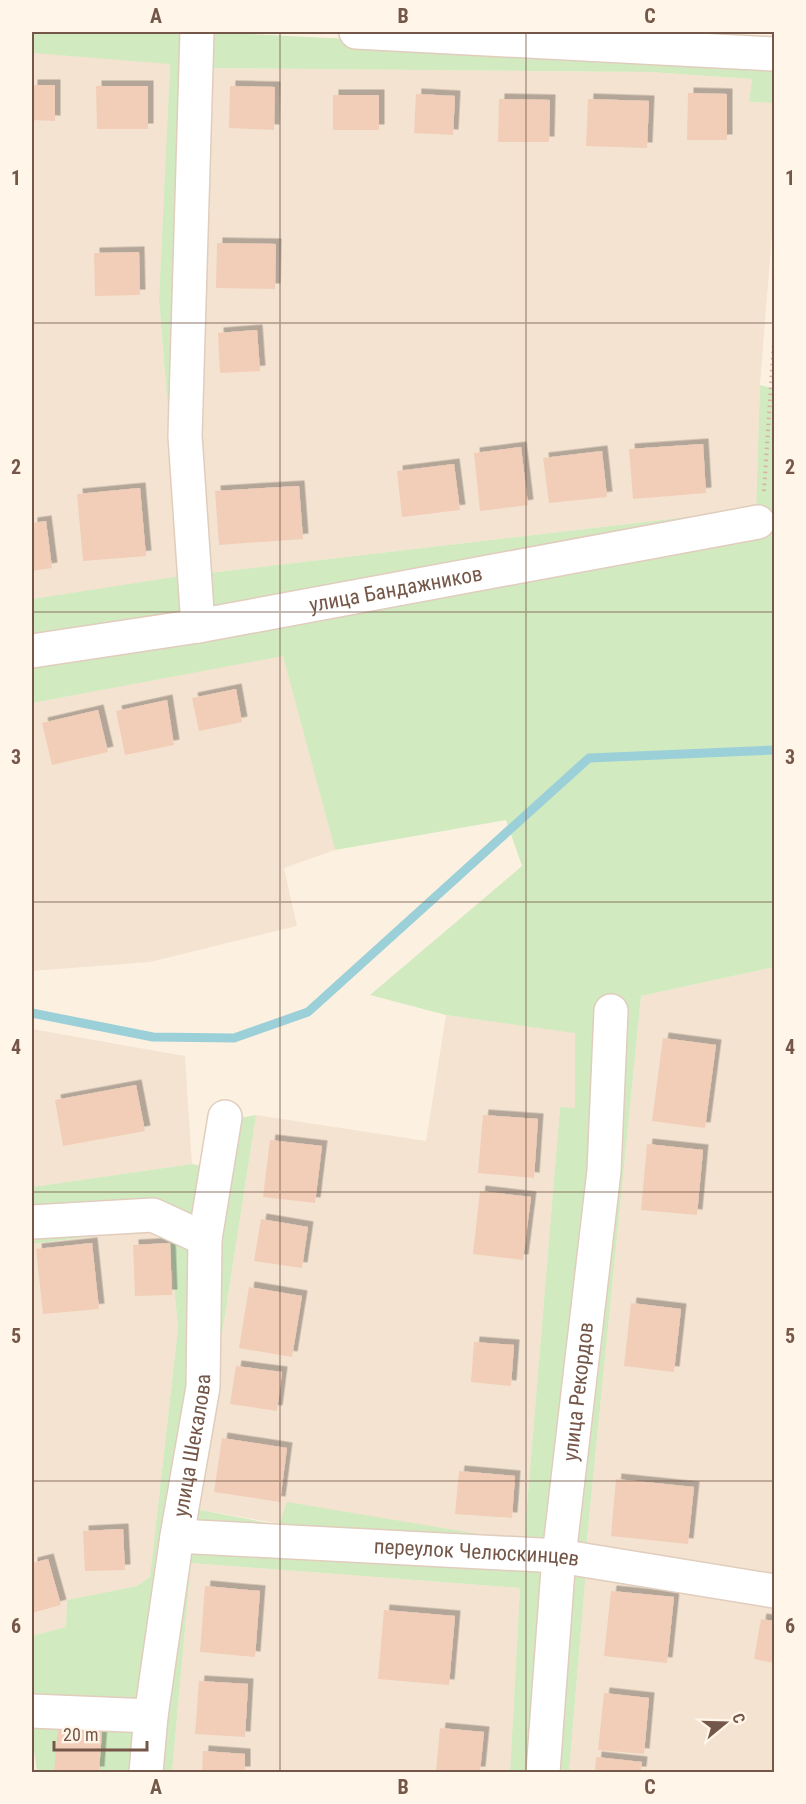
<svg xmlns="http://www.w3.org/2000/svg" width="806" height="1804" viewBox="0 0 806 1804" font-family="'Roboto Condensed',sans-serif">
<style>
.residential{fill:#f4e3d0}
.green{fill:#d2eac0}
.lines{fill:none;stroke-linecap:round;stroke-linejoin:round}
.stream{stroke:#9cd0d8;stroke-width:9}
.building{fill:#f2ceb9;filter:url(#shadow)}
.minor-casing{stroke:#e1cdbd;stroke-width:36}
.path{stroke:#d7b19c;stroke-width:4;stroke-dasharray:1.5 4.5;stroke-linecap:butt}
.minor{stroke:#fff;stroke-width:33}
.grid{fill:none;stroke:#745748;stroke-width:1.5;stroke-opacity:0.55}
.labels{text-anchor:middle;stroke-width:6;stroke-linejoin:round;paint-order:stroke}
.street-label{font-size:21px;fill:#745748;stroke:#fff5e8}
.neatline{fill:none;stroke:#745748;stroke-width:2}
.grid-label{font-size:20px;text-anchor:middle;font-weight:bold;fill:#745748}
</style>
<defs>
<filter id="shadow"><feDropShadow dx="5.5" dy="-5.5" stdDeviation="0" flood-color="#0004"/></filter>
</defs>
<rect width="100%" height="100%" fill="#fcf1e1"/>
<g class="residential">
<polygon points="32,53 170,63 159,299 181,577 32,599"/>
<polygon points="213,68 650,72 752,79 749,102 774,103 774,208 760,385 756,509 208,573 197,391"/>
<polygon points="283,655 335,850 284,868 297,926 150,962 32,971 32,703"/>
<polygon points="774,967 774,1581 586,1549 641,996"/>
<polygon points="446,1015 575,1032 575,1109 560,1107 524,1542 282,1524 195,1509 256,1115 426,1141"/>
<polygon points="32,1029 185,1056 192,1164 32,1187"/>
<polygon points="150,1229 168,1237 170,1243 178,1328 150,1577 137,1586 67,1600 66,1627 32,1636 32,1244"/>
<polygon points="191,1563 520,1588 510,1772 172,1772"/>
<polygon points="586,1571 774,1607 774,1772 569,1772"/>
</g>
<g class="green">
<polygon points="32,32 191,32 192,620 32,642 32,599 181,576 159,299 170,64 32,53"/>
<polygon points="210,32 774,60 774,103 749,102 752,79 650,72 213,68 197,391 208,573 756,509 760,385 774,389 774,967 641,996 586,1549 571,1543 596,1170 551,1540 524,1542 560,1107 575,1108 575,1033 446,1015 370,995 522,866 506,820 335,850 283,656 32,703 32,664 210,615 190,435"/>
<polygon points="256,1115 195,1509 279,1525 287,1502 520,1541 185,1529 230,1120"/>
<polygon points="192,1164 211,1168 199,1231 32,1215 32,1187"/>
<polygon points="152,1220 197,1245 196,1389 144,1706 32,1705 32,1636 66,1627 67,1600 137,1586 150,1577 178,1328 170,1243 168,1237 150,1229 32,1244 32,1227"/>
<polygon points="182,1543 545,1567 531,1772 510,1772 520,1588 191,1563 172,1772 154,1772"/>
<polygon points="567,1565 586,1571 569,1772 550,1772"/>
<polygon points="32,1721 142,1723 138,1772 37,1772 32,1738"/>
</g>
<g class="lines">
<polyline class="stream" points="32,1013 153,1037 234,1038 308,1012 589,758 774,750"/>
</g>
<g class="building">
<polygon points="32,85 55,85 55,121 32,120"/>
<polygon points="96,86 148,86 148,129 97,129"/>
<polygon points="230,86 275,87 274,130 229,128"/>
<polygon points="688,93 727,94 727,140 687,140"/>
<polygon points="416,94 455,96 453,135 414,133"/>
<rect x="333" y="95" width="46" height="35"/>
<polygon points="499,99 550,100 549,142 498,142"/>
<polygon points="588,99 649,101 647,148 586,146"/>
<polygon points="217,243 276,244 275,289 216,288"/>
<polygon points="139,252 140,295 95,296 94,253"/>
<polygon points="257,330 260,371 220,373 218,333"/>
<polygon points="703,444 706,493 633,499 629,449"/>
<polygon points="521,447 528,505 480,511 474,453"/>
<polygon points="602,451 607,497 549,503 543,458"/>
<polygon points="454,464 460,510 402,517 397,471"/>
<polygon points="299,486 303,539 219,545 215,491"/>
<polygon points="140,488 146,556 83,561 77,494"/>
<polygon points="46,521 52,568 32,571 32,523"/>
<polygon points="236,689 242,722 199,731 192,698"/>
<polygon points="167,700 174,745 125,755 116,711"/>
<polygon points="98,710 108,752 52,765 42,723"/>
<polygon points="663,1038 716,1045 705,1128 652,1121"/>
<polygon points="136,1085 145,1131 63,1146 55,1100"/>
<polygon points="483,1115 538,1119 534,1178 478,1173"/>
<polygon points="270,1140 322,1146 315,1203 263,1197"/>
<polygon points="647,1144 703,1150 697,1215 641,1210"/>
<polygon points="480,1191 531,1197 523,1260 473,1254"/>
<polygon points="261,1219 308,1227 302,1268 254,1261"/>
<polygon points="92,1243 99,1309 43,1314 36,1249"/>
<polygon points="170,1243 172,1295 135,1296 133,1245"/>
<polygon points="249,1287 302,1296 292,1357 239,1348"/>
<polygon points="631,1303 681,1309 674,1372 624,1366"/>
<polygon points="474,1342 514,1345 511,1386 471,1382"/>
<polygon points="236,1366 282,1372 277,1411 230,1404"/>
<polygon points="222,1438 287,1448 280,1502 214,1492"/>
<polygon points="459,1471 515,1476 512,1518 455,1514"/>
<polygon points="616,1479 694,1487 688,1544 611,1536"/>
<polygon points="123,1529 125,1570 85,1571 83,1531"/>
<polygon points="48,1559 61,1605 32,1613 32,1563"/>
<polygon points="205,1586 260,1591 255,1657 200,1652"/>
<polygon points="611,1591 674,1597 667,1663 604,1656"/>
<polygon points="384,1610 455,1616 449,1685 378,1679"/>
<polygon points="761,1619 774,1621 774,1663 754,1659"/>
<polygon points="199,1681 248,1684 245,1737 195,1734"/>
<polygon points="604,1693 649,1698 644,1754 598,1750"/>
<polygon points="58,1727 102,1731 99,1772 54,1772"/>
<polygon points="440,1728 484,1732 480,1772 436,1772"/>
<polygon points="203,1751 245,1754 245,1772 202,1772"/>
<polygon points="596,1757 642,1762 641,1772 595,1772"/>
</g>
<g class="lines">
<g class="minor-casing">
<g id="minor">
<polyline points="197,32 185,436 198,626"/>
<polyline points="356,32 774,54"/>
<path id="s1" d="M 32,651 L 198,626 L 758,522"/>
<polyline points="32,1222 153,1215 205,1239"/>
<path id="s2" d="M 177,1536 L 559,1556 L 774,1591"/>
<polyline points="32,1711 151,1716"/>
<path id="s3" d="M 146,1772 L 151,1716 L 177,1536 L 203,1387 L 205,1239 L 225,1117"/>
<path id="s4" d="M 543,1772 L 559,1556 L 604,1171 L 611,1011"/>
</g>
</g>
<polyline class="path" points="764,491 774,339"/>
<use href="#minor" class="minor"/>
</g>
<path class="grid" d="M 280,32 L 280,1772M 526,32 L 526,1772M 32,323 L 774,323M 32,612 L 774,612M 32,902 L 774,902M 32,1192 L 774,1192M 32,1481 L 774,1481"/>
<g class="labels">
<g class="street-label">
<text dy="7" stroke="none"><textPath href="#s1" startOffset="369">улица Бандажников</textPath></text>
<text dy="7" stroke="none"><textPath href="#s4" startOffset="382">улица Рекордов</textPath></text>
<text dy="7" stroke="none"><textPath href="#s3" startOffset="330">улица Шекалова</textPath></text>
<text dy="7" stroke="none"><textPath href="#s2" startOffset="300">переулок Челюскинцев</textPath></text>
</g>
</g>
<rect width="806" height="1804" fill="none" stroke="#fff5e8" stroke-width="66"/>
<g transform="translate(725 1723) rotate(71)" stroke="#fff5e8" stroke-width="4.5" paint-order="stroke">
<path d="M0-4.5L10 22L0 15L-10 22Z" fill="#745748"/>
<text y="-9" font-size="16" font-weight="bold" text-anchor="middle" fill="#745748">С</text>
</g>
<path d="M54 1741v9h93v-9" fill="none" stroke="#745748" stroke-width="3"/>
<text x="63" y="1741" font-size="18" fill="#745748" stroke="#fff5e8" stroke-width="4.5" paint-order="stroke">20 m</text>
<rect x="33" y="33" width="740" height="1738" class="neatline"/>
<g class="grid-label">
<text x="156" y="23">A</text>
<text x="403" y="23">B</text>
<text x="650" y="23">C</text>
<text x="16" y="185">1</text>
<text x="790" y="185">1</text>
<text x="16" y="474">2</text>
<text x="790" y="474">2</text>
<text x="16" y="764">3</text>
<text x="790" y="764">3</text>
<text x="16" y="1054">4</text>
<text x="790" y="1054">4</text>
<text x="16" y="1343">5</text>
<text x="790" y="1343">5</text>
<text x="16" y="1633">6</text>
<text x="790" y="1633">6</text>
<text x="156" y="1794">A</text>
<text x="403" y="1794">B</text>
<text x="650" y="1794">C</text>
</g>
</svg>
